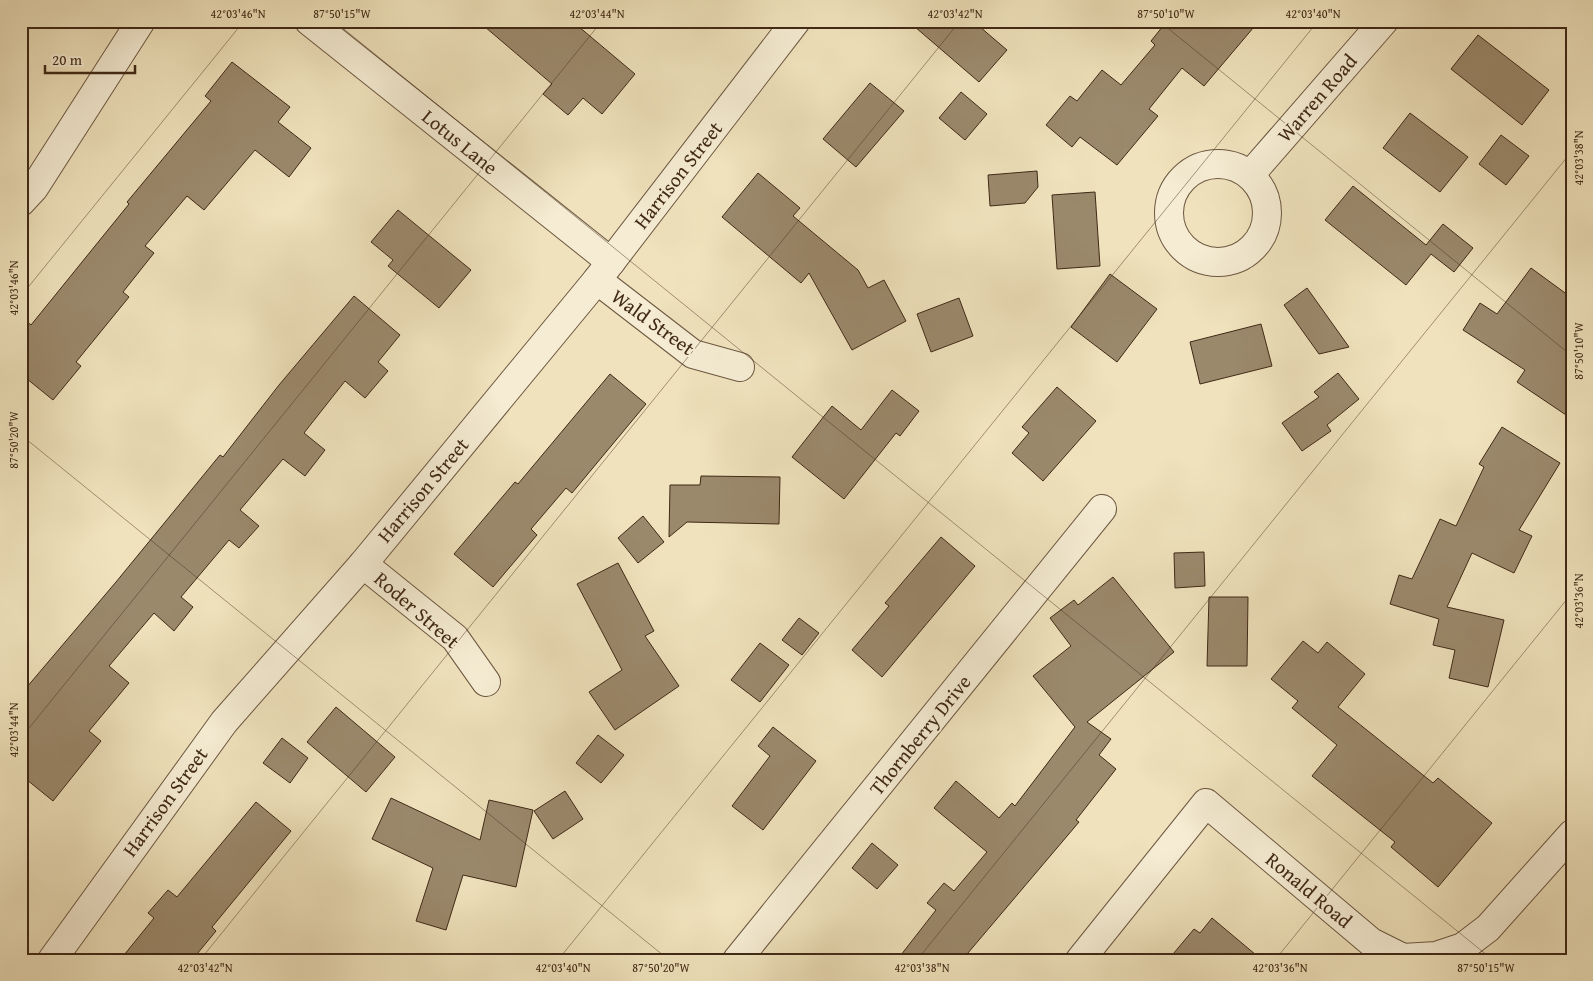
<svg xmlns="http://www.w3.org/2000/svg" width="1593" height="981" viewBox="0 0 1593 981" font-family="'Gentium Book Plus',serif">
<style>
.building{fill:#9b896c;stroke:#402916}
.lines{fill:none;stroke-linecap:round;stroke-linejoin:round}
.minor-casing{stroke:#6c5740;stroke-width:30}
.minor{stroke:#f5ecd3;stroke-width:28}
.ticks{fill:none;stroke:#402916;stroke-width:1;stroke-opacity:0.45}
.labels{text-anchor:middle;stroke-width:4;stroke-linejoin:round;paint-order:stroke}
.street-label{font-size:20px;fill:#402916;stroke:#f5ecd3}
.neatline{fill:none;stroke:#402916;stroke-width:2}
.ticks-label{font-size:12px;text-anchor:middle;fill:#402916}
</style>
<rect width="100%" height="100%" fill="#efe2bc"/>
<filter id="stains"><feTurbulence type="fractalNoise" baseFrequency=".004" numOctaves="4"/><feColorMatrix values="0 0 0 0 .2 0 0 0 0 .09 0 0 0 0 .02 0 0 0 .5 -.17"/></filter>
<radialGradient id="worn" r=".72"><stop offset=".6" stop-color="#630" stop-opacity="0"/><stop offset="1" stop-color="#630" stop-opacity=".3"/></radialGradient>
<g class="building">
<polygon points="478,21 572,21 635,74 602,114 583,98 568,115 543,94 552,84"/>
<polygon points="908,21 973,21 1007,50 979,82"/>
<polygon points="1167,21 1259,21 1204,86 1182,68 1149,109 1158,116 1117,165 1080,137 1072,147 1046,125 1070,96 1077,101 1102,70 1121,85 1155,45 1151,41"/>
<polygon points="1478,35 1549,90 1522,125 1451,69"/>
<polygon points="232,62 290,107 278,122 311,148 289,177 255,150 204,210 187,196 145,246 154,253 123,292 129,297 76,362 81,366 53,400 21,374 21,317 31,325 129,204 127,202 211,101 205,96"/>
<polygon points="870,83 904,111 856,167 823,139"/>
<polygon points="961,92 987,114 965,140 939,118"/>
<polygon points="1410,113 1468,157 1440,192 1383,148"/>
<polygon points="1501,135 1529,156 1506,185 1479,164"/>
<polygon points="1037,171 1038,187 1025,203 990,206 988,175"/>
<polygon points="758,173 800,208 793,216 858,270 868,288 884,280 906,321 852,350 809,273 801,283 722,217"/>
<polygon points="1353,186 1426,245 1443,224 1473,248 1454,272 1431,254 1406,285 1325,220"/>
<polygon points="1095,192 1100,266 1057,269 1052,195"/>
<polygon points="398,210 471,270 439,308 388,266 393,260 371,242"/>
<polygon points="1531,268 1572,298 1572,419 1517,382 1525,370 1463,330 1480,303 1497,314"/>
<polygon points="1110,274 1157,309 1117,362 1071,327"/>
<polygon points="1307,288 1349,347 1319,354 1284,305"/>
<polygon points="354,296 400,335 378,362 388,371 365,398 345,381 304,433 325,450 305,476 283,459 240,510 259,526 239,548 229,540 181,597 193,607 174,631 154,613 109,666 129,683 89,731 101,741 53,801 21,775 21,694 116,582 220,455 223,457 279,385"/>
<polygon points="959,298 973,336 931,352 917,314"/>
<polygon points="1261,324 1272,366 1200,384 1190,342"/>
<polygon points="1338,373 1359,399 1327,425 1331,431 1302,451 1282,423 1319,397 1314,392"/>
<polygon points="610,374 646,404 572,493 566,488 531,529 537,535 493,587 454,554 515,482 518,484"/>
<polygon points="1057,387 1096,421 1043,481 1012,453 1029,433 1022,427"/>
<polygon points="892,390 919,411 900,436 896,433 844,499 792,457 832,406 861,430"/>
<polygon points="1502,427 1560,463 1519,530 1532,536 1514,573 1472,553 1447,607 1504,620 1488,687 1449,678 1455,650 1433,645 1439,619 1390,604 1399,575 1412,579 1440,519 1456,526 1484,467 1479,464"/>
<polygon points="701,476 780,477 779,524 687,522 669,537 670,485 700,485"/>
<polygon points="643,516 664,542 638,563 618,538"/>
<polygon points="941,537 975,566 882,677 852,650 889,606 885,603"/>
<polygon points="1204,552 1205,586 1175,588 1174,553"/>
<polygon points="618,563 654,631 645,636 679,686 615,730 589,692 622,670 577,584"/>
<polygon points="1113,577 1174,652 1087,722 1111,739 1099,755 1116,769 1076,820 1079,822 962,960 897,960 936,910 927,903 944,883 954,891 987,852 934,808 956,781 999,818 1012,803 1015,806 1075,727 1033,676 1071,646 1050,618 1074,600 1078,605"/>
<polygon points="1209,597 1248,597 1247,666 1207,666"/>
<polygon points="799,618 819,633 802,655 782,640"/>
<polygon points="1303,641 1318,653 1327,642 1365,674 1338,707 1433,783 1438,778 1492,823 1438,887 1391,847 1395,842 1312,776 1337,745 1292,708 1298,701 1271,679"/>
<polygon points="760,643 789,665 760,702 731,680"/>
<polygon points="336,707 395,757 366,792 307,742"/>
<polygon points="773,727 816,761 763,830 732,806 770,756 758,746"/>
<polygon points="598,735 624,755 601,783 576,763"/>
<polygon points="282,738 308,758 290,783 263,763"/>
<polygon points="565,791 583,819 553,839 534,811"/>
<polygon points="391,798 480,840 489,800 533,810 516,887 463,875 446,930 416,921 433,868 372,839"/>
<polygon points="256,802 291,831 212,927 216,931 192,960 120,960 154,918 148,913 168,890 177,897"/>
<polygon points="872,843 898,865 877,889 852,868"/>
<polygon points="1212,918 1262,960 1168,960 1194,929 1200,933"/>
</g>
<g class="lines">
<g class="minor-casing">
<g id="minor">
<polyline points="309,21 611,262"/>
<circle cx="1218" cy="213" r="49"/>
<polyline points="1250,175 1384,21"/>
<polyline points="21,202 34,188 141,21"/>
<polyline points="597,280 693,354 740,367"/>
<polyline points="363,564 455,638 486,682"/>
<polyline points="52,960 224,722 363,564 597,280 796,21"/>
<polyline points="737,960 1102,509"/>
<polyline points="1080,960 1206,803 1371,942 1403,958 1436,956 1463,947 1488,928 1572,834"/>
</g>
</g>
<use href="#minor" class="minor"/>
</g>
<path class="ticks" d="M 334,21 L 1493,960M 1159,21 L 1572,356M 21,296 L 244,21M 21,435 L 669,960M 21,738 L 602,21M 200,960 L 960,21M 558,960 L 1318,21M 917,960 L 1572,151M 1275,960 L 1572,593"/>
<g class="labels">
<g class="street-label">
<text transform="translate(1317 98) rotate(-49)" y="7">Warren Road</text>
<text transform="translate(460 142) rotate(39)" y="7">Lotus Lane</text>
<text transform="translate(678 175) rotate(-52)" y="7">Harrison Street</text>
<text transform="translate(653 322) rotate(36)" y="7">Wald Street</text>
<text transform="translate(423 490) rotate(-50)" y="7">Harrison Street</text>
<text transform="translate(417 610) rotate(41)" y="7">Roder Street</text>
<text transform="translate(920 735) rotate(-51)" y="7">Thornberry Drive</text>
<text transform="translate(165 802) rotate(-54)" y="7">Harrison Street</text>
<text transform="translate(1309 890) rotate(40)" y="7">Ronald Road</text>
</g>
</g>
<rect width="1593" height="981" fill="none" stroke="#efe2bc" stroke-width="55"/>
<path d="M45 65v8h90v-8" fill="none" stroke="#402916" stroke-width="2.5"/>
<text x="52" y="65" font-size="15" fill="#402916" stroke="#f5ecd3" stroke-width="4" paint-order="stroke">20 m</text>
<rect x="28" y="28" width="1538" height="926" class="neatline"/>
<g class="ticks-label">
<text x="238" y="18">42°03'46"N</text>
<text x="342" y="18">87°50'15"W</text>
<text x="597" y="18">42°03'44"N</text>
<text x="955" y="18">42°03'42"N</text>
<text x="1166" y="18">87°50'10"W</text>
<text x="1313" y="18">42°03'40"N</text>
<text transform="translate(1579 158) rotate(-90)" y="4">42°03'38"N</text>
<text transform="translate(14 288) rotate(-90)" y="4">42°03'46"N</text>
<text transform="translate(1579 351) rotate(-90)" y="4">87°50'10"W</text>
<text transform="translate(14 440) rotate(-90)" y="4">87°50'20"W</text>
<text transform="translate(1579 601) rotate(-90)" y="4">42°03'36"N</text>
<text transform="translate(14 730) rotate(-90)" y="4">42°03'44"N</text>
<text x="205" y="972">42°03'42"N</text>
<text x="563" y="972">42°03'40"N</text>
<text x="661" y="972">87°50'20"W</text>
<text x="922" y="972">42°03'38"N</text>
<text x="1280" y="972">42°03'36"N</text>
<text x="1486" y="972">87°50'15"W</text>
</g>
<rect width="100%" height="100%" filter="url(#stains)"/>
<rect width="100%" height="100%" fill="url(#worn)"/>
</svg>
